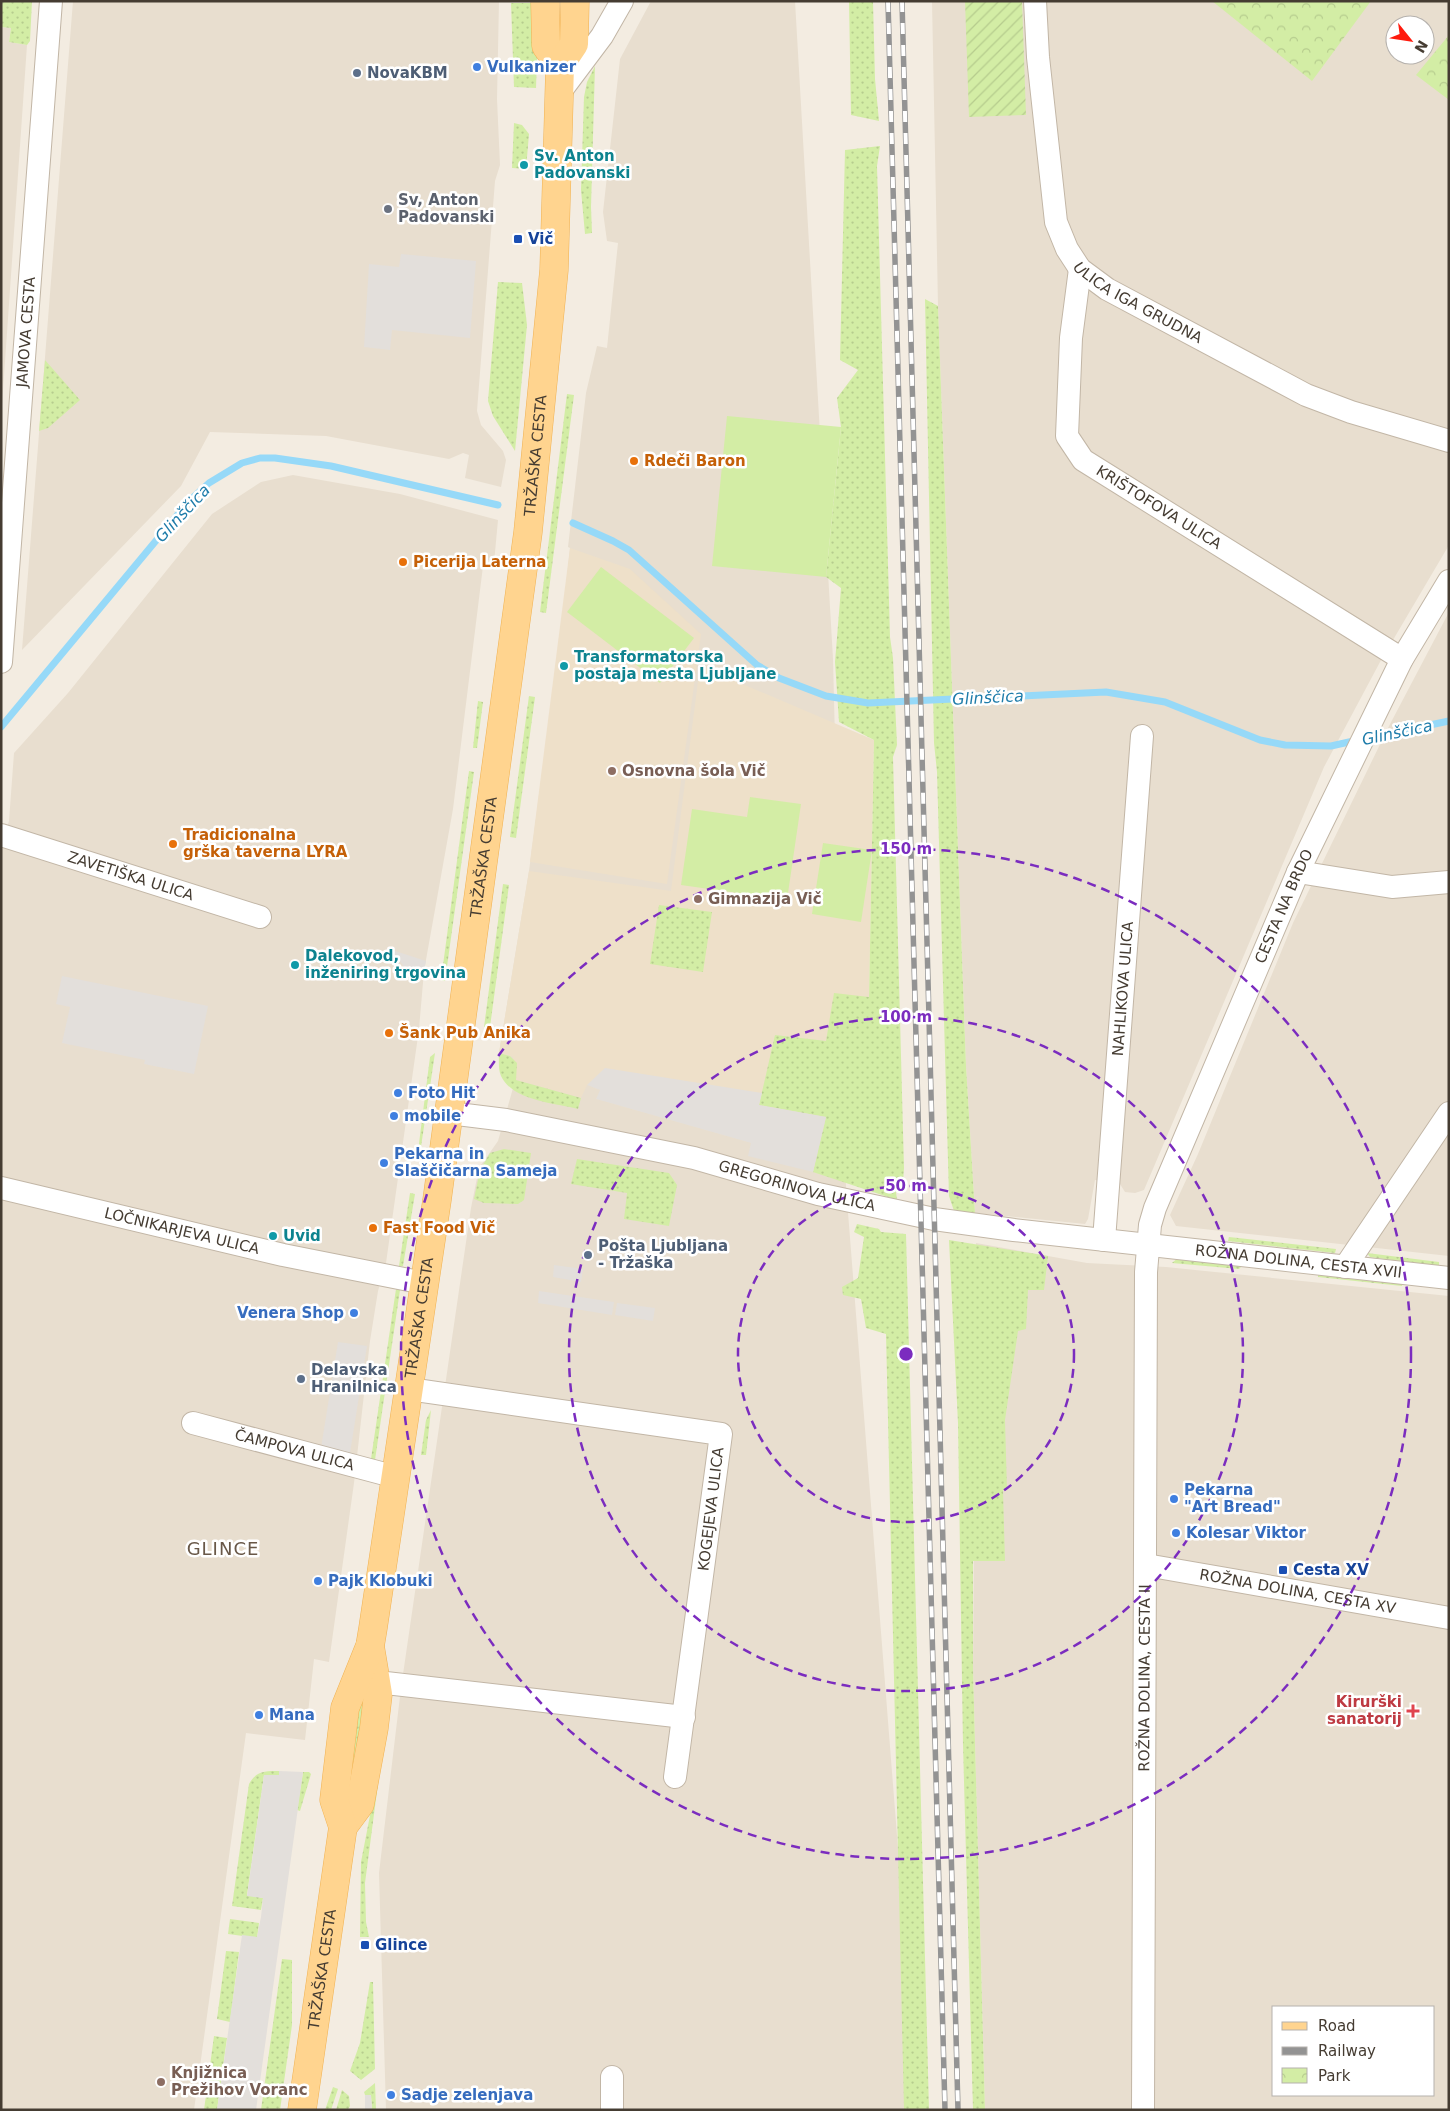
<svg xmlns="http://www.w3.org/2000/svg" width="1450" height="2111" viewBox="0 0 1450 2111" font-family="'DejaVu Sans',sans-serif">
<style>
.residential{fill:#e8decf;fill-rule:evenodd}
.education{fill:#eee0c9}
.grass{fill:url(#grass-dots)}
.park{fill:url(#park-crowns)}
.garden{fill:url(#garden-furrows)}
.pitch{fill:#d3eda5}
.parking{fill:#e3dfdb}
.lines{fill:none;stroke-linecap:round;stroke-linejoin:round}
.stream{stroke:#96d9f8;stroke-width:7}
.minor-casing{stroke:#c2b6a6;stroke-width:24}
.major-casing{stroke:#f1b252;stroke-width:29}
.minor{stroke:#fff;stroke-width:22}
.major{stroke:#ffd48f;stroke-width:28}
.rail-casing{stroke:#939393;stroke-width:5.5}
.rail{stroke:#fff;stroke-width:4;stroke-dasharray:11;stroke-linecap:butt}
.ring{fill:none;stroke:#7b2cbf;stroke-width:2.5;stroke-dasharray:9 6}
.shop-dot{fill:#3f7fe0;stroke:#fff;stroke-width:2}
.service-dot{fill:#5c6f8a;stroke:#fff;stroke-width:2}
.culture-dot{fill:#0f9aa8;stroke:#fff;stroke-width:2}
.worship-dot{fill:#6b7280;stroke:#fff;stroke-width:2}
.transit-dot{fill:#1a4fb4;stroke:#fff;stroke-width:2}
.food-dot{fill:#e8710a;stroke:#fff;stroke-width:2}
.education-dot{fill:#8d6e63;stroke:#fff;stroke-width:2}
.health-dot{fill:#e0444e;stroke:#fff;stroke-width:2}
.labels{text-anchor:middle;stroke-width:5;stroke-linejoin:round;paint-order:stroke}
.shop-label{font-size:15px;font-weight:bold;fill:#366cbe;stroke:#fff;text-anchor:start}
.service-label{font-size:15px;font-weight:bold;fill:#4e5e75;stroke:#fff;text-anchor:start}
.culture-label{font-size:15px;font-weight:bold;fill:#0d838f;stroke:#fff;text-anchor:start}
.worship-label{font-size:15px;font-weight:bold;fill:#5b616d;stroke:#fff;text-anchor:start}
.transit-label{font-size:15px;font-weight:bold;fill:#164399;stroke:#fff;text-anchor:start}
.street-label{font-size:15px;fill:#453c32;stroke:#fff}
.food-label{font-size:15px;font-weight:bold;fill:#c56008;stroke:#fff;text-anchor:start}
.education-label{font-size:15px;font-weight:bold;fill:#785e54;stroke:#fff;text-anchor:start}
.health-label{font-size:15px;font-weight:bold;fill:#be3a42;stroke:#fff;text-anchor:end}
.water-label{font-size:16px;font-style:italic;fill:#1e7caa;stroke:#fff}
.quarter-label{font-size:18px;letter-spacing:1px;fill:#695848;stroke:#fff}
.centre{fill:#7b2cbf;stroke:#fff;stroke-width:2.5}
.ring-label{font-size:15px;text-anchor:middle;font-weight:bold;fill:#7b2cbf;stroke:#fff;stroke-width:5;stroke-linejoin:round;paint-order:stroke}
</style>
<defs>
<pattern id="grass-dots" width="8" height="8" patternUnits="userSpaceOnUse" patternTransform="scale(1.25)"><rect width="8" height="8" fill="#d3eda5"/><path d="M2 2h.1M6 6h.1" fill="none" stroke="#b6cc8e" stroke-width="1.8" stroke-linecap="round"/></pattern>
<pattern id="park-crowns" width="20" height="18" patternUnits="userSpaceOnUse" patternTransform="scale(1.25)"><rect width="20" height="18" fill="#d3eda5"/><path d="M2 6a3 3 0 1 1 6 0M12 15a3 3 0 1 1 6 0" fill="none" stroke="#b6cc8e"/></pattern>
<pattern id="garden-furrows" width="10" height="10" patternUnits="userSpaceOnUse" patternTransform="scale(1.25)"><rect width="10" height="10" fill="#d3eda5"/><path d="M-1 1l2-2M0 10L10 0M9 11l2-2" fill="none" stroke="#b6cc8e"/></pattern>
</defs>
<rect width="100%" height="100%" fill="#f3ece1"/>
<g class="residential">
<polygon points="73,1 499,1 497,99 500,165 495,181 477,411 481,425 503,451 506,460 501,487 465,478 469,455 463,453 449,459 326,436 210,432 181,486 22,650"/>
<polygon points="651,1 795,1 833,659 846,1187 899,1861 908,2110 386,2110 379,1873 401,1688 471,1208 479,1168 498,1141 517,1074 510,1056 499,1053 529,871 563,615 570,548 568,547 586,393 597,346 607,348 618,243 607,241 603,212 620,59"/>
<path d="M 932,1 L 1449,1 L 1449,545 L 1380,662 L 1324,767 L 1144,1190 L 1135,1193 L 1125,1192 L 1120,1184 L 1095,1180 L 1088,1219 L 1085,1224 L 975,1213 L 966,1066 L 938,306 ZM 1395,25 L 1425,25 L 1425,55 L 1395,55 Z"/>
<polygon points="1,27 11,28 9,42 27,45 1,419"/>
<polygon points="293,475 400,494 498,520 494,563 484,558 453,809 424,971 419,1029 386,1263 378,1291 370,1341 354,1483 329,1662 314,1659 305,1740 246,1733 194,2110 1,2110 1,848 9,821 14,753 68,693 212,514 261,482"/>
<polygon points="1449,612 1449,1256 1176,1226 1170,1215 1198,1154 1293,923 1388,728"/>
<path d="M 976,1243 L 1087,1263 L 1166,1267 L 1449,1296 L 1449,2110 L 985,2110 L 973,1668 ZM 1274,2007 L 1434,2007 L 1434,2095 L 1274,2095 Z"/>
</g>
<g class="education">
<polygon points="570,548 630,569 701,634 667,884 530,862"/>
<polygon points="700,666 874,740 869,998 826,1041 775,1035 751,1143 596,1099 600,1090 587,1085 581,1098 516,1080 513,1057 499,1053 529,871 671,891"/>
</g>
<g class="grass">
<polygon points="1,1 32,1 30,41 27,45 9,42 11,28 1,27"/>
<polygon points="849,1 873,1 875,79 879,121 851,115"/>
<polygon points="511,3 534,3 537,59 536,88 514,87"/>
<polygon points="595,66 591,207 592,233 585,234 581,190 584,97 587,82"/>
<polygon points="514,123 522,125 529,134 526,169 512,168"/>
<polygon points="880,146 877,166 890,637 893,658 897,745 893,757 904,1168 903,1183 895,1184 897,1200 813,1172 826,1117 759,1105 775,1035 826,1041 834,993 869,997 874,740 839,722 835,662 841,588 826,577 841,427 837,398 858,370 840,360 845,150"/>
<polygon points="498,282 522,283 527,325 515,451 493,416 488,401"/>
<polygon points="925,299 938,306 966,1066 975,1213 954,1211 949,1196 937,772 934,743"/>
<polygon points="45,360 80,400 48,428 39,431"/>
<polygon points="567,394 574,395 546,613 540,612"/>
<polygon points="529,696 535,697 516,838 510,837"/>
<polygon points="478,701 483,702 477,748 473,748"/>
<polygon points="469,771 474,772 445,981 441,980"/>
<polygon points="503,884 509,885 490,1027 484,1027"/>
<polygon points="659,905 712,912 703,972 650,964"/>
<polygon points="435,1053 419,1160 417,1159 430,1057"/>
<path d="M 499,1053 L 510,1056 L 517,1063 L 516,1080 L 581,1098 L 578,1109 C 554,1103 513,1101 501,1076 C 498,1069 499,1060 499,1053 Z"/>
<polygon points="504,1149 531,1153 524,1200 518,1204 484,1203 474,1199 480,1170 490,1153"/>
<polygon points="577,1159 669,1173 677,1185 669,1226 624,1219 627,1193 571,1184"/>
<polygon points="410,1193 415,1194 403,1266 399,1266"/>
<polygon points="857,1224 879,1229 881,1232 906,1234 929,2110 904,2110 886,1334 866,1328 861,1299 843,1295 842,1287 858,1278 864,1237 854,1232"/>
<polygon points="1229,1237 1336,1249 1335,1253 1228,1241"/>
<polygon points="949,1240 1048,1256 1044,1290 1028,1290 1026,1329 1018,1331 1005,1420 1007,1490 1003,1490 1005,1561 973,1561 973,1668 985,2110 973,2110 963,1745 958,1423"/>
<polygon points="1367,1253 1439,1262 1439,1266 1370,1257"/>
<polygon points="1180,1256 1243,1265 1239,1269 1172,1263"/>
<polygon points="1318,1273 1403,1282 1402,1286 1318,1277"/>
<polygon points="396,1289 400,1290 375,1460 371,1459"/>
<polygon points="431,1410 426,1455 421,1455 426,1420"/>
<polygon points="367,1692 347,1803 356,1708"/>
<polygon points="382,1753 365,1883 366,1922 369,1937 360,1937 361,1862"/>
<path d="M 279,1771 L 279,1775 L 264,1775 L 247,1895 L 263,1898 L 261,1910 L 232,1906 L 249,1784 C 256,1771 265,1771 279,1771 Z"/>
<polygon points="303,1772 309,1772 311,1774 300,1811 297,1810"/>
<polygon points="230,1919 259,1923 257,1938 228,1934"/>
<polygon points="226,1951 239,1952 230,2022 217,2019"/>
<polygon points="282,1959 292,1960 292,2025 280,2110 261,2110"/>
<polygon points="370,1982 373,1982 375,2069 361,2080 350,2071 360,2043"/>
<polygon points="214,2036 227,2038 217,2110 204,2110"/>
<polygon points="375,2083 376,2110 372,2110 371,2096 365,2095 364,2092"/>
<polygon points="333,2087 338,2089 331,2110 325,2110"/>
<polygon points="342,2090 349,2096 350,2106 348,2110 336,2110"/>
</g>
<g class="park">
<polygon points="1212,1 1371,1 1312,81"/>
<polygon points="1449,35 1449,100 1416,75"/>
</g>
<polygon class="garden" points="965,1 1022,1 1026,115 969,117"/>
<g class="pitch">
<polygon points="727,416 841,427 826,577 712,566"/>
<polygon points="601,567 694,638 660,683 567,612"/>
<polygon points="750,797 801,804 787,900 681,885 692,809 747,817"/>
<polygon points="823,843 872,850 861,922 812,914"/>
</g>
<g class="parking">
<polygon points="401,254 476,261 470,338 392,330 390,350 364,347 369,264 399,267"/>
<polygon points="392,950 426,961 424,971 404,967"/>
<polygon points="62,976 208,1006 194,1074 144,1064 145,1060 62,1043 70,1007 56,1004"/>
<polygon points="605,1068 762,1093 759,1105 826,1117 813,1172 748,1156 751,1143 596,1099 600,1090 587,1085"/>
<polygon points="554,1265 583,1269 581,1282 553,1277"/>
<polygon points="539,1291 614,1302 612,1315 538,1303"/>
<polygon points="617,1303 655,1308 653,1321 615,1315"/>
<polygon points="338,1342 367,1346 350,1453 321,1448"/>
<polygon points="279,1771 303,1772 256,2110 217,2110 242,1935 257,1937 261,1917 263,1898 247,1896 264,1775 279,1775"/>
<polygon points="365,2095 371,2095 372,2110 365,2110"/>
</g>
<g class="lines">
<g class="stream">
<polyline points="573,523 613,541 629,550 757,665 779,678 826,696 868,703 1106,692 1165,702 1260,740 1285,745 1331,746 1358,740"/>
<polyline points="1,727 189,501 209,483 242,463 260,458 275,458 331,466 498,505"/>
<polyline points="1368,738 1449,721"/>
</g>
<g class="minor-casing">
<g id="minor">
<path id="s1" d="M 1035,1 L 1038,57 L 1056,222 L 1067,249 L 1080,269 L 1107,289 L 1306,395 L 1351,412 L 1449,441"/>
<polyline points="560,92 602,36 622,1"/>
<path id="s2" d="M 1080,269 L 1071,338 L 1067,436 L 1083,460 L 1402,659"/>
<path id="s3" d="M 1,662 L 51,1"/>
<path id="s4" d="M 1,835 L 260,917"/>
<polyline points="1298,872 1392,887 1449,882"/>
<path id="s5" d="M 449,1113 L 506,1120 L 694,1158 L 818,1194 L 934,1219 L 1014,1230 L 1449,1278"/>
<path id="s6" d="M 1,1188 L 283,1255 L 424,1283"/>
<path id="s7" d="M 1104,1240 L 1142,736"/>
<polyline points="1345,1267 1449,1113"/>
<polyline points="409,1389 721,1434 675,1777"/>
<path id="s8" d="M 193,1423 L 396,1477"/>
<path id="s9" d="M 1146,1565 L 1449,1618"/>
<polyline points="377,1682 684,1717"/>
<polyline points="612,2110 612,2077"/>
<path id="s10" d="M 1143,2110 L 1146,1272 L 1150,1225 L 1155,1208 L 1298,872 L 1402,659 L 1449,581"/>
</g>
</g>
<g class="major-casing">
<g id="major">
<polyline points="545,1 546,46 560,65"/>
<polyline points="343,1827 360,1804 374,1728 378,1694 370,1646"/>
<path id="s11" d="M 302,2110 L 343,1827 L 334,1800 L 345,1708 L 370,1646 L 373,1628 L 437,1200 L 528,532 L 554,270 L 560,65 L 574,44 L 575,1"/>
</g>
</g>
<use href="#minor" class="minor"/>
<use href="#major" class="major"/>
<g class="rail-casing">
<g id="rail">
<polyline points="888,1 945,2110"/>
<polyline points="902,1 958,2110"/>
</g>
</g>
<use href="#rail" class="rail"/>
</g>
<g class="ring">
<circle cx="906" cy="1354" r="168"/>
<circle cx="906" cy="1354" r="337"/>
<circle cx="906" cy="1354" r="505"/>
</g>
<g class="shop-dot">
<circle cx="477" cy="67" r="5"/>
<circle cx="398" cy="1093" r="5"/>
<circle cx="394" cy="1116" r="5"/>
<circle cx="384" cy="1163" r="5"/>
<circle cx="354" cy="1313" r="5"/>
<circle cx="1174" cy="1499" r="5"/>
<circle cx="1176" cy="1533" r="5"/>
<circle cx="318" cy="1581" r="5"/>
<circle cx="259" cy="1715" r="5"/>
<circle cx="391" cy="2095" r="5"/>
</g>
<g class="service-dot">
<circle cx="357" cy="73" r="5"/>
<circle cx="588" cy="1255" r="5"/>
<circle cx="301" cy="1379" r="5"/>
</g>
<g class="culture-dot">
<circle cx="524" cy="165" r="5"/>
<circle cx="564" cy="666" r="5"/>
<circle cx="295" cy="965" r="5"/>
<circle cx="273" cy="1236" r="5"/>
</g>
<circle class="worship-dot" cx="388" cy="209" r="5"/>
<g class="transit-dot">
<rect x="513" y="234" width="10" height="10" rx="2.5"/>
<rect x="1278" y="1565" width="10" height="10" rx="2.5"/>
<rect x="360" y="1940" width="10" height="10" rx="2.5"/>
</g>
<g class="food-dot">
<circle cx="634" cy="461" r="5"/>
<circle cx="403" cy="562" r="5"/>
<circle cx="173" cy="844" r="5"/>
<circle cx="389" cy="1033" r="5"/>
<circle cx="373" cy="1228" r="5"/>
</g>
<g class="education-dot">
<circle cx="612" cy="771" r="5"/>
<circle cx="698" cy="899" r="5"/>
<circle cx="161" cy="2082" r="5"/>
</g>
<path class="health-dot" d="M1410.5 1703.5h5v5h5v5h-5v5h-5v-5h-5v-5h5z"/>
<g class="labels">
<g class="shop-label">
<text x="487" y="72">Vulkanizer</text>
<text x="408" y="1098">Foto Hit</text>
<text x="404" y="1121">mobile</text>
<text x="394" y="1159">Pekarna in<tspan x="394" dy="17">Slaščičarna Sameja</tspan></text>
<text x="344" y="1318" text-anchor="end">Venera Shop</text>
<text x="1184" y="1495">Pekarna<tspan x="1184" dy="17">"Art Bread"</tspan></text>
<text x="1186" y="1538">Kolesar Viktor</text>
<text x="328" y="1586">Pajk Klobuki</text>
<text x="269" y="1720">Mana</text>
<text x="401" y="2100">Sadje zelenjava</text>
</g>
<g class="service-label">
<text x="367" y="78">NovaKBM</text>
<text x="598" y="1251">Pošta Ljubljana<tspan x="598" dy="17">- Tržaška</tspan></text>
<text x="311" y="1375">Delavska<tspan x="311" dy="17">Hranilnica</tspan></text>
</g>
<g class="culture-label">
<text x="534" y="161">Sv. Anton<tspan x="534" dy="17">Padovanski</tspan></text>
<text x="574" y="662">Transformatorska<tspan x="574" dy="17">postaja mesta Ljubljane</tspan></text>
<text x="305" y="961">Dalekovod,<tspan x="305" dy="17">inženiring trgovina</tspan></text>
<text x="283" y="1241">Uvid</text>
</g>
<g class="worship-label">
<text x="398" y="205">Sv, Anton<tspan x="398" dy="17">Padovanski</tspan></text>
</g>
<g class="transit-label">
<text x="528" y="244">Vič</text>
<text x="1293" y="1575">Cesta XV</text>
<text x="375" y="1950">Glince</text>
</g>
<g class="street-label">
<text dy="5" stroke="none"><textPath href="#s1" startOffset="342">ULICA IGA GRUDNA</textPath></text>
<text dy="5" stroke="none"><textPath href="#s3" startOffset="331">JAMOVA CESTA</textPath></text>
<text dy="5" stroke="none"><textPath href="#s11" startOffset="1676">TRŽAŠKA CESTA</textPath></text>
<text dy="5" stroke="none"><textPath href="#s2" startOffset="286">KRIŠTOFOVA ULICA</textPath></text>
<text dy="5" stroke="none"><textPath href="#s11" startOffset="1271">TRŽAŠKA CESTA</textPath></text>
<text dy="5" stroke="none"><textPath href="#s4" startOffset="136">ZAVETIŠKA ULICA</textPath></text>
<text dy="5" stroke="none"><textPath href="#s10" startOffset="1231">CESTA NA BRDO</textPath></text>
<text dy="5" stroke="none"><textPath href="#s7" startOffset="252">NAHLIKOVA ULICA</textPath></text>
<text dy="5" stroke="none"><textPath href="#s5" startOffset="356">GREGORINOVA ULICA</textPath></text>
<text dy="5" stroke="none"><textPath href="#s6" startOffset="186">LOČNIKARJEVA ULICA</textPath></text>
<text dy="5" stroke="none"><textPath href="#s5" startOffset="864">ROŽNA DOLINA, CESTA XVII</textPath></text>
<text dy="5" stroke="none"><textPath href="#s11" startOffset="806">TRŽAŠKA CESTA</textPath></text>
<text dy="5" stroke="none"><textPath href="#s8" startOffset="105">ČAMPOVA ULICA</textPath></text>
<text transform="translate(711 1509) rotate(-83)" y="5">KOGEJEVA ULICA</text>
<text dy="5" stroke="none"><textPath href="#s9" startOffset="154">ROŽNA DOLINA, CESTA XV</textPath></text>
<text dy="5" stroke="none"><textPath href="#s10" startOffset="432">ROŽNA DOLINA, CESTA II</textPath></text>
<text dy="5" stroke="none"><textPath href="#s11" startOffset="142">TRŽAŠKA CESTA</textPath></text>
</g>
<g class="food-label">
<text x="644" y="466">Rdeči Baron</text>
<text x="413" y="567">Picerija Laterna</text>
<text x="183" y="840">Tradicionalna<tspan x="183" dy="17">grška taverna LYRA</tspan></text>
<text x="399" y="1038">Šank Pub Anika</text>
<text x="383" y="1233">Fast Food Vič</text>
</g>
<g class="education-label">
<text x="622" y="776">Osnovna šola Vič</text>
<text x="708" y="904">Gimnazija Vič</text>
<text x="171" y="2078">Knjižnica<tspan x="171" dy="17">Prežihov Voranc</tspan></text>
</g>
<g class="health-label">
<text x="1402" y="1707">Kirurški<tspan x="1402" dy="17">sanatorij</tspan></text>
</g>
<g class="water-label">
<text transform="translate(182 513) rotate(-47)" y="6">Glinščica</text>
<text transform="translate(988 697) rotate(-3)" y="6">Glinščica</text>
<text transform="translate(1397 732) rotate(-12)" y="6">Glinščica</text>
</g>
<g class="quarter-label">
<text x="223" y="1555">GLINCE</text>
</g>
</g>
<circle cx="906" cy="1354" r="8" class="centre"/>
<g class="ring-label">
<text x="906" y="854">150 m</text>
<text x="906" y="1022">100 m</text>
<text x="906" y="1191">50 m</text>
</g>
<rect width="1450" height="2111" fill="none" stroke="#453c32" stroke-width="5"/>
<rect x="1272" y="2006" width="162" height="90" fill="#ffffff" stroke="#b5b1ad"/>
<rect x="1282" y="2022" width="25" height="8" fill="#ffd48f" stroke="#b5b1ad"/>
<text x="1318" y="2031" font-size="15" fill="#453c32">Road</text>
<rect x="1282" y="2047" width="25" height="8" fill="#939393" stroke="#b5b1ad"/>
<text x="1318" y="2056" font-size="15" fill="#453c32">Railway</text>
<rect x="1282" y="2068" width="25" height="15" fill="url(#park-crowns)" stroke="#b5b1ad"/>
<text x="1318" y="2081" font-size="15" fill="#453c32">Park</text>
<g transform="translate(1410 40) rotate(120)"><circle r="24" fill="#ffffff" stroke="#b5b1ad"/>
<path d="M0-4L9 19L0 12L-9 19Z" fill="#ff1a0d"/>
<text y="-8" font-size="14" font-weight="bold" text-anchor="middle" fill="#453c32">N</text>
</g>
</svg>
